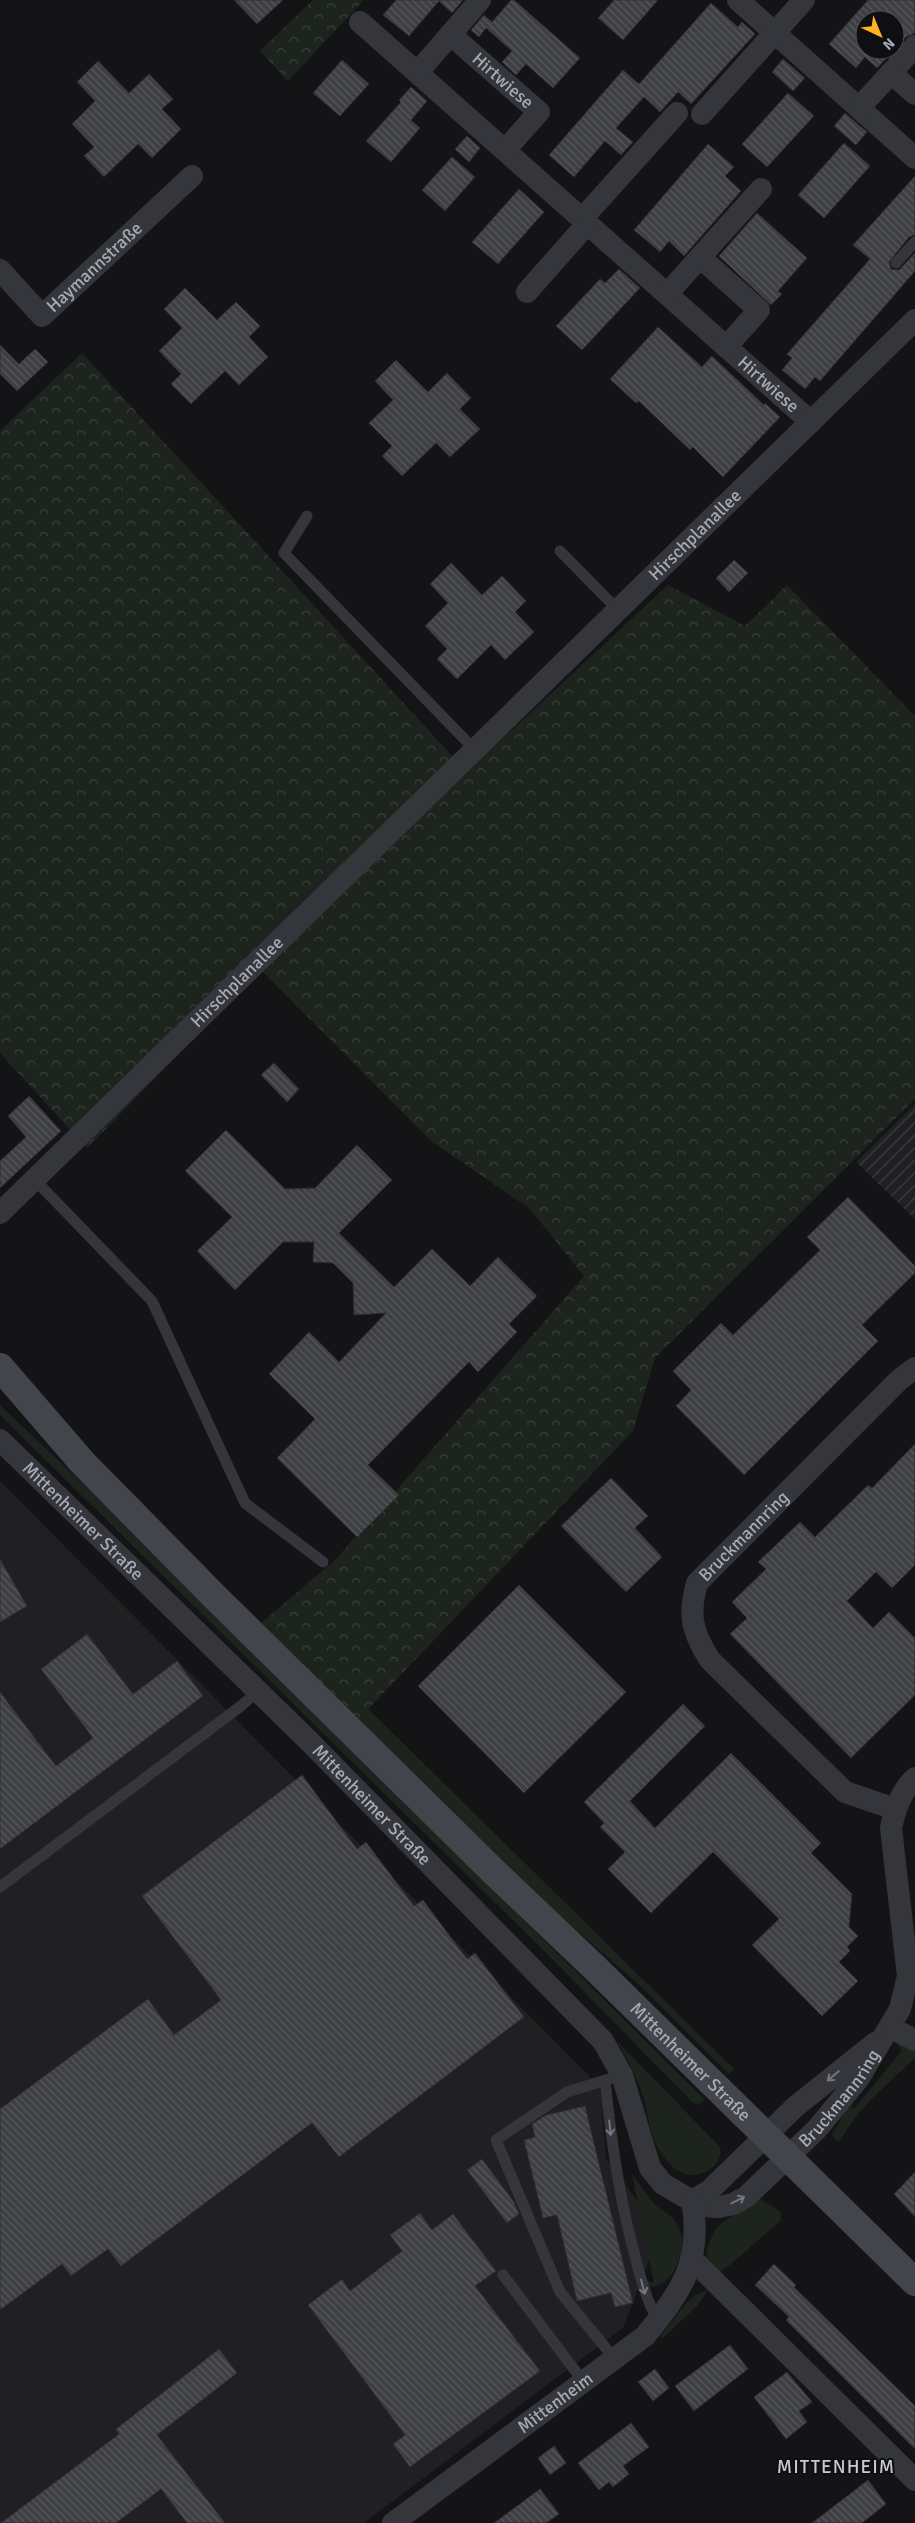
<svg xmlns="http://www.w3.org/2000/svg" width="915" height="2523" viewBox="0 0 915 2523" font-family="Signika,sans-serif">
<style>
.built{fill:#202023}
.industrial{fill:url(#industrial-furrows)}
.grass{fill:#1c241d}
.forest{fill:url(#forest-crowns)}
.building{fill:url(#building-back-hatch);stroke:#2e2e32}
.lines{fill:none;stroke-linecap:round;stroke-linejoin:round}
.service{stroke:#35363b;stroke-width:11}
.minor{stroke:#35363b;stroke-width:22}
.secondary{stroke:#43454c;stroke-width:28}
.oneway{stroke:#73767f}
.labels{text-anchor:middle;stroke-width:4;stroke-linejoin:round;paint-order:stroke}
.street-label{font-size:18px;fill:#a5abb7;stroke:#0f0f11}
.neighbourhood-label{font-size:19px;letter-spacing:1px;fill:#c6cad3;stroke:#0f0f11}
</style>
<defs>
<pattern id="industrial-furrows" width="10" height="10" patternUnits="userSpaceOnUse" patternTransform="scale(1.25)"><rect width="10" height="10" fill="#202023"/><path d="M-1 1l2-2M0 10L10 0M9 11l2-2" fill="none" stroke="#3d3e41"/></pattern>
<pattern id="forest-crowns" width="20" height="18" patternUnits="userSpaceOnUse" patternTransform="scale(1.25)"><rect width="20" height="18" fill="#1c241d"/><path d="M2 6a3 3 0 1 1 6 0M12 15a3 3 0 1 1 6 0" fill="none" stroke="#3a413c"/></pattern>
<pattern id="building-back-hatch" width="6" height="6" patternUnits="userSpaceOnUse" patternTransform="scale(1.25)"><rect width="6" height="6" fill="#3e3f43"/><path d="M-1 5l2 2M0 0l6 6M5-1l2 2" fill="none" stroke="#57585c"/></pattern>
</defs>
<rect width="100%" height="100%" fill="#141416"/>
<polygon class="built" points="0,1481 600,2087 606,2158 660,2232 623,2328 364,2523 0,2523"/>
<polygon class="industrial" points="915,1104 915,1219 856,1162"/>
<g class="grass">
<polygon points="0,1405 130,1528 705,2100 698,2105 692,2102 549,1956 0,1415"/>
<polygon points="337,1678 734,2069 729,2074 636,1982 528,1888 329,1696"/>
<path d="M 616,2040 L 720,2147 C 724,2163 706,2176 691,2175 C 678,2174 668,2164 661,2153 C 649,2136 649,2118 644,2099 C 637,2077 628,2059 616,2040 Z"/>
<path d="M 901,2043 L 915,2051 L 915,2058 C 888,2084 858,2107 841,2140 L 837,2141 L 832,2135 L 849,2105 L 854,2109 L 902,2050 L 897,2045 Z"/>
<path d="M 632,2174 L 655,2205 L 674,2219 L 683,2238 C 682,2258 672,2288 648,2287 L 641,2279 L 654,2283 Z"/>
<path d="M 760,2199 L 781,2212 L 781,2220 L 730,2265 L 719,2272 L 706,2258 C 711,2218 732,2219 760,2199 Z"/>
<path d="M 708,2290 L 698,2305 L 663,2338 L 660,2336 C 676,2320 685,2295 708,2290 Z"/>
</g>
<g class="forest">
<polygon points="313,0 364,0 288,81 260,51"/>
<polygon points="82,353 467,772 668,585 745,626 787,585 915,716 915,1099 655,1358 633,1431 353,1725 261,1623 335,1560 584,1276 529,1208 431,1141 261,970 87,1148 0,1053 0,431"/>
</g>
<g class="building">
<polygon points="234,0 283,0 257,24"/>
<polygon points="396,0 463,0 452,13 439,1 409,36 383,15"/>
<polygon points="511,0 514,0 580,58 553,88 526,64 516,75 502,62 512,51 486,28 479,37 471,30 484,15 492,22"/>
<polygon points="614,0 658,0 623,40 598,18"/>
<polygon points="868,0 915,0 915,33 906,37 895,49 895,20 865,20 865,50 894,50 877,68 865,57 856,68 829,44"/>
<polygon points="711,3 738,27 742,22 755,34 691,104 678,92 660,112 644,97 616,128 633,142 621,155 605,141 574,177 549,155 623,70 639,84"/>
<polygon points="783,59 805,78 793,91 772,72"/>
<polygon points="342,60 369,84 340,116 313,93"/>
<polygon points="98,61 129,93 149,74 173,99 162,109 181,129 152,158 138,144 104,177 84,156 94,147 72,124 95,101 77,82"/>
<polygon points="411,87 427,101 411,120 420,128 391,162 366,141 401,102 399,100"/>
<polygon points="788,93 814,116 767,167 742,144"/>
<polygon points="845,113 867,132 856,145 834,126"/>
<polygon points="467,136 480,148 469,162 455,149"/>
<polygon points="844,143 870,166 824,218 798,195"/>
<polygon points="708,144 734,167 725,176 741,191 684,256 669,241 660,252 634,230"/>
<polygon points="452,157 475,177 445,211 422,190"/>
<polygon points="915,176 915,235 909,237 889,262 891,269 899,270 915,253 915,271 820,381 815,377 805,389 782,370 792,358 787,354 870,259 853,245"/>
<polygon points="519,189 544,212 498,264 472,242"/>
<polygon points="757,213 807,258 778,291 782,294 771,305 719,256"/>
<polygon points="619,269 640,288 582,350 556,326 600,279 605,283"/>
<polygon points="185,288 217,320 236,302 260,326 249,337 268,357 239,385 225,371 191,404 171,384 181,374 159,351 182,328 164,309"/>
<polygon points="658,327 702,367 712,356 764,405 765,403 780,417 723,477 693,447 690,450 639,401 636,403 610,379"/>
<polygon points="0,345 19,364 35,349 48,362 17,391 0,374"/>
<polygon points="396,360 428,392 447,373 471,398 460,409 480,429 450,457 436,443 402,476 382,456 392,446 369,423 393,400 375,381"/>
<polygon points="734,560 748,573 729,592 716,578"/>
<polygon points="451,563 482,595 502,576 526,601 515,612 534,632 505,660 491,645 457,679 437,659 447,649 425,626 448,603 430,584"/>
<polygon points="274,1063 299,1089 287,1102 261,1075"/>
<polygon points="29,1096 61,1131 0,1188 0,1161 26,1137 8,1116"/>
<polygon points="226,1130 285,1189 315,1188 357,1145 392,1180 339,1233 394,1287 432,1249 470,1286 498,1257 537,1296 509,1324 517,1332 478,1372 469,1362 368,1465 399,1495 357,1537 277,1458 315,1419 269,1374 309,1332 339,1362 386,1313 354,1315 353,1283 333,1263 313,1262 314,1242 283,1242 235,1290 197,1251 232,1217 185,1171"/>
<polygon points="848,1197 915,1266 915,1273 862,1325 878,1341 744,1475 676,1406 691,1390 673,1371 721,1323 733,1335 820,1250 807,1237"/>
<polygon points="915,1444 915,1565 892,1588 876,1572 847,1601 873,1628 889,1612 915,1638 915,1695 851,1758 730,1634 747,1618 732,1602 766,1569 758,1562 800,1522 815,1537 868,1485 872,1488"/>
<polygon points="611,1478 648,1516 635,1528 662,1557 626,1592 561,1526"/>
<polygon points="0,1559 27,1606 0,1622"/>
<polygon points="519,1585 626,1692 524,1793 418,1686"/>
<polygon points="87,1634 133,1694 177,1661 203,1696 0,1849 0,1692 56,1766 93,1738 41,1669"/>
<polygon points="683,1704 705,1726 630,1801 655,1828 731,1753 821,1843 811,1853 852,1894 849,1927 858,1936 847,1947 850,1951 839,1962 858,1981 822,2016 752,1945 779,1919 713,1852 651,1913 608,1869 625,1852 600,1827 604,1823 584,1802"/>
<polygon points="302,1775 357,1849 366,1842 414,1906 423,1900 467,1959 475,1953 524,2017 339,2157 312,2123 121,2266 108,2249 71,2276 62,2264 0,2310 0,2109 148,1999 174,2035 221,2000 142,1896"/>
<polygon points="585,2106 633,2303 615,2307 611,2293 577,2301 557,2215 543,2218 524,2140 535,2137 532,2124 546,2115"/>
<polygon points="482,2159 514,2202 519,2214 507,2223 467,2170"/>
<polygon points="915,2172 915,2217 894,2194"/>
<polygon points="420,2213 432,2230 453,2214 496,2271 475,2286 540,2371 410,2467 393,2444 405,2435 308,2305 342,2279 350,2291 402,2251 390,2235"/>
<polygon points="774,2264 796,2285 794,2287 915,2406 915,2449 786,2320 789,2317 755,2285"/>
<polygon points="730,2345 748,2369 694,2411 675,2386"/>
<polygon points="219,2349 237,2373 157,2435 225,2523 187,2523 161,2489 116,2523 1,2523 119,2434 116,2429"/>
<polygon points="655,2369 669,2388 653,2401 638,2382"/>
<polygon points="787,2372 812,2402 799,2411 807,2422 786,2439 754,2397"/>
<polygon points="631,2423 649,2447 623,2466 629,2474 613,2487 609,2482 599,2490 578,2463"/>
<polygon points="554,2446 566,2463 550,2475 538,2458"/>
<polygon points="868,2480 886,2504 862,2523 812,2523"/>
<polygon points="540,2489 559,2514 546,2523 494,2523"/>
</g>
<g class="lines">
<g class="service">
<polyline points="896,263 915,242"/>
<polyline points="307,516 284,553 475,750"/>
<polyline points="560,551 618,610"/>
<polyline points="35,1180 152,1301 245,1503 323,1562"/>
<polyline points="0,1887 241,1706 258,1691"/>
<path d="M 605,2080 C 611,2140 619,2198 635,2256 C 641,2279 646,2300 658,2320"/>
<polyline points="503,2275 583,2381"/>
<polyline points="614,2358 560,2292 496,2140 567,2092 622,2075"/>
</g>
<g class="minor">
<polyline points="738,0 915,158"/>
<path id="s1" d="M 360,22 L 811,422"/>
<path id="s2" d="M 451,35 L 539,112 L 505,150"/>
<polyline points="418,72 480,0"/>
<polyline points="891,73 915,46"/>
<polyline points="859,108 891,73 915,94"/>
<polyline points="702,114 804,0"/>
<polyline points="582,219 677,113"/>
<polyline points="700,257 759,310 726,347"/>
<path id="s3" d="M 0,270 L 42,316 L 192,176"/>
<polyline points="527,292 587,224"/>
<polyline points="667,294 761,189"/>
<path id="s4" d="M 0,1213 L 915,320"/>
<path id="s5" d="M 0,1440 L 310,1742 L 603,2041 L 622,2075 L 650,2168 L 663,2184 L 692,2201 L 705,2206 L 719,2207 L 733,2204 L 746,2197 L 817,2129 L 859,2078 L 900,2009 L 908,1976 L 891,1828 C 895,1809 901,1791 915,1778"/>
<path id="s6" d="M 895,1809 L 845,1792 L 710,1660 C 692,1632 688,1615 697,1583 L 899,1380 L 915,1368"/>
<polyline points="891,2028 915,2040"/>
<polyline points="692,2201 709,2191 795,2107 875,2043"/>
<polyline points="691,2258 915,2480"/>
<path id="s7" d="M 393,2523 L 645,2336 C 681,2293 703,2260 692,2201"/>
</g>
<path class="secondary" id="s8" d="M 0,1367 L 82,1462 L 214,1596 L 493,1871 L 594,1967 L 915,2282"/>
</g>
<defs><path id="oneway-shaft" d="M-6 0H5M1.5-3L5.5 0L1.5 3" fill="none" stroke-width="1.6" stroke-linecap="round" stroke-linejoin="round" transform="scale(1.25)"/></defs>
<g class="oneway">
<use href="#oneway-shaft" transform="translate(833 2076) rotate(140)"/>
<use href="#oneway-shaft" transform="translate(610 2128) rotate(84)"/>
<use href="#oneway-shaft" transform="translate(738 2200) rotate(-27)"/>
<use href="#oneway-shaft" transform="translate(643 2287) rotate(75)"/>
</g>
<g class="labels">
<g class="street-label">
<text dy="6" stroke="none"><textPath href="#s2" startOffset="69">Hirtwiese</textPath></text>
<text dy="6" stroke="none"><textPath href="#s3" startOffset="134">Haymannstraße</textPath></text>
<text dy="6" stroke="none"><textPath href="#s1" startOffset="546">Hirtwiese</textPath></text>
<text dy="6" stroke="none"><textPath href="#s4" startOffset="971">Hirschplanallee</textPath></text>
<text dy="6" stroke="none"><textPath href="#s4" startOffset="331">Hirschplanallee</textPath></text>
<text dy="6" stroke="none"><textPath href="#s5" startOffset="116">Mittenheimer Straße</textPath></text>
<text dy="6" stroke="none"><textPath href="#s6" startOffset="389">Bruckmannring</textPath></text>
<text dy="6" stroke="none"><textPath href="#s5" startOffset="521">Mittenheimer Straße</textPath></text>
<text dy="6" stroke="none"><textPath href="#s8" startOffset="980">Mittenheimer Straße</textPath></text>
<text dy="6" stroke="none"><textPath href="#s5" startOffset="1235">Bruckmannring</textPath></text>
<text dy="6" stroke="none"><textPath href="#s7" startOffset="202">Mittenheim</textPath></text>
</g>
<g class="neighbourhood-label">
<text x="836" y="2473">MITTENHEIM</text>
</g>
</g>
<g transform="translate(880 35) rotate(136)"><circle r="24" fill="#0f0f11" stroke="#4b4d53"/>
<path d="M0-4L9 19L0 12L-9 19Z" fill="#ffb423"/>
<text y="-8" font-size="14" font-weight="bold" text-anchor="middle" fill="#a5abb7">N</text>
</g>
</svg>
